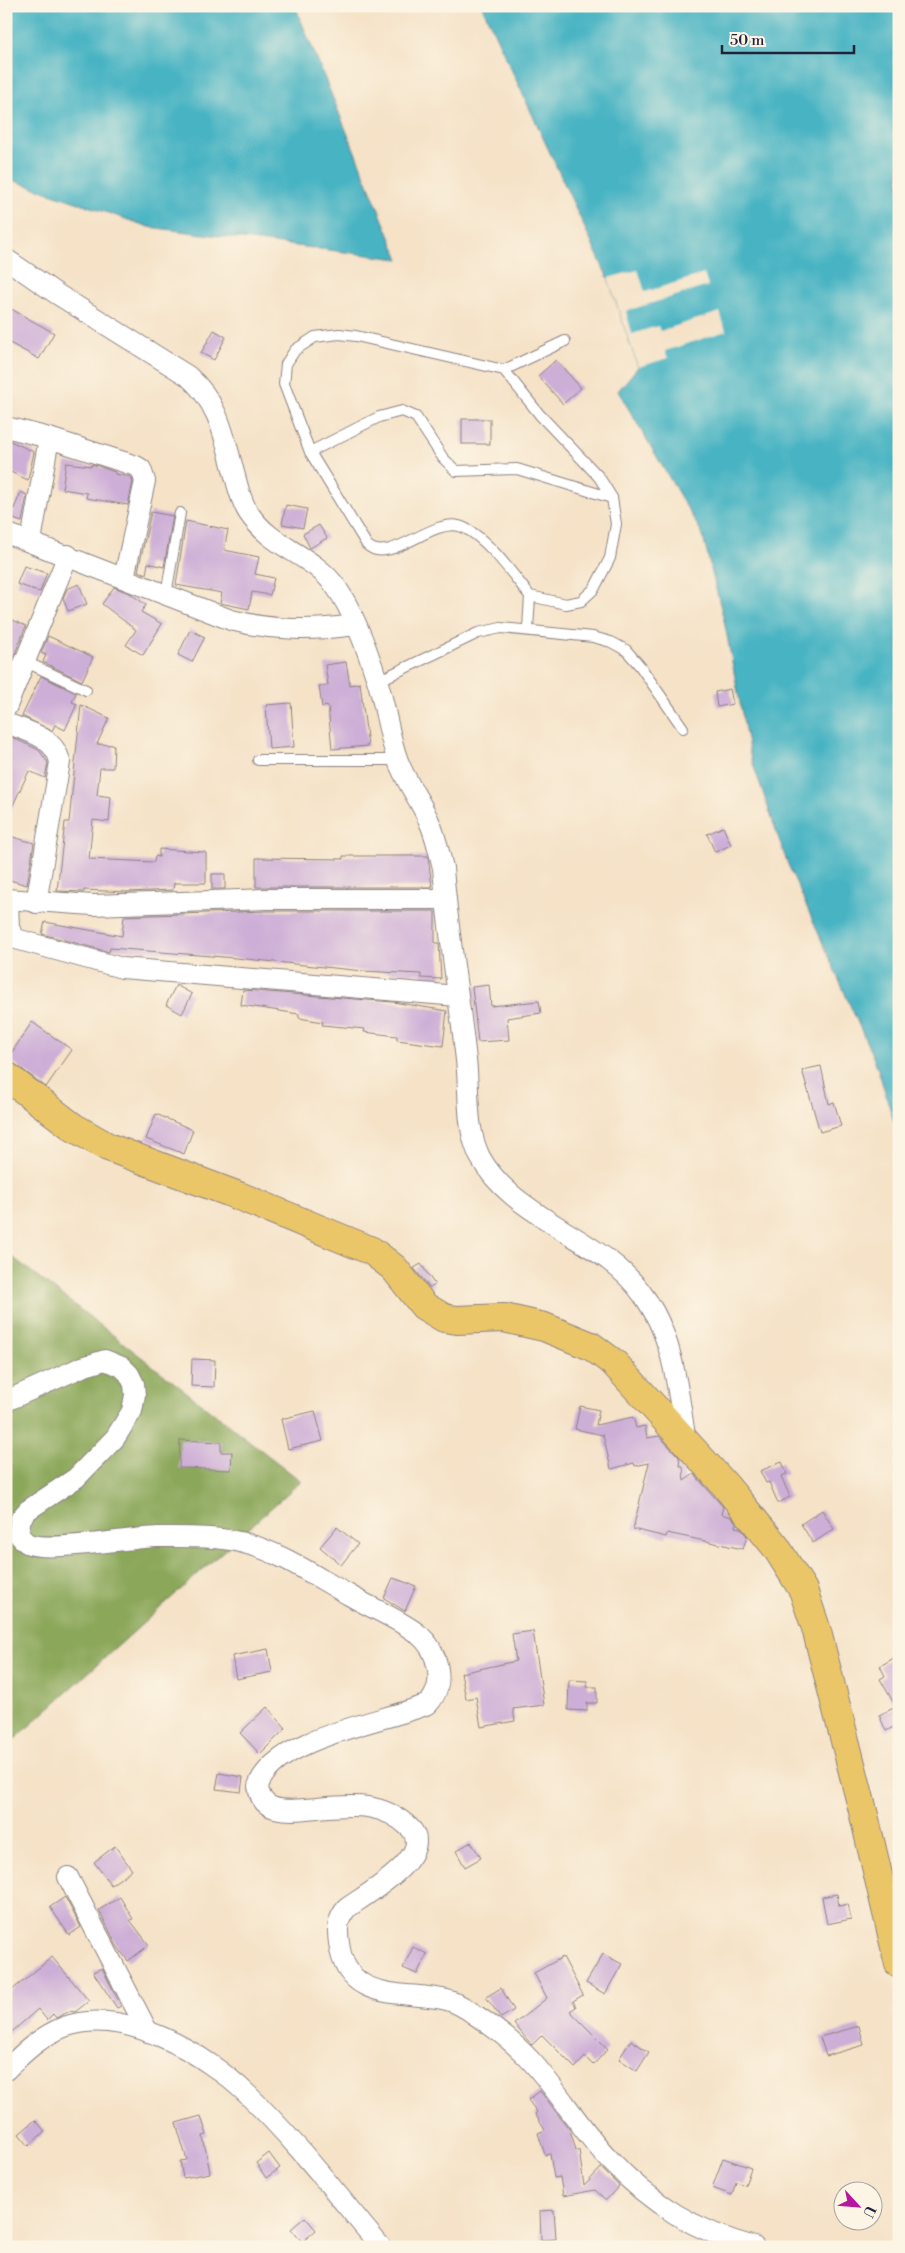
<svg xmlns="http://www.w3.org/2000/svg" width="905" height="2253" viewBox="0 0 905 2253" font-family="'Libre Bodoni',serif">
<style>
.forest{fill:#8ba75a;stroke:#56644a}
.water{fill:#46b3c3;stroke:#346a7f}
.pier{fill:#f5e2c7}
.building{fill:#cdaed7}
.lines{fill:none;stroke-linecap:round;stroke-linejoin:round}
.service-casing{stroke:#8c8281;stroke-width:12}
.minor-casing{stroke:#8c8281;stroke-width:22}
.trunk-casing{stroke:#8c8281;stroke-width:30}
.service{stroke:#fff;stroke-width:10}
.minor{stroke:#fff;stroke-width:20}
.trunk{stroke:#ebc669;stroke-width:28}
</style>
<rect width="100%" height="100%" fill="#fcf5e5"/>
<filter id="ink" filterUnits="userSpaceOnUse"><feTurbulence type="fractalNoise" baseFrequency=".02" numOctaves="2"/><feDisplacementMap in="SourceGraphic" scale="10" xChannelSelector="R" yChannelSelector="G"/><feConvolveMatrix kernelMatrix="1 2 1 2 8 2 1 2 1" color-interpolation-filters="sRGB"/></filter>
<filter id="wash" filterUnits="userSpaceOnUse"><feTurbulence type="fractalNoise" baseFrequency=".0096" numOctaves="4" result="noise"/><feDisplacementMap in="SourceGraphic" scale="20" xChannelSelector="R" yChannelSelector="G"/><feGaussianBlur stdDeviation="1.12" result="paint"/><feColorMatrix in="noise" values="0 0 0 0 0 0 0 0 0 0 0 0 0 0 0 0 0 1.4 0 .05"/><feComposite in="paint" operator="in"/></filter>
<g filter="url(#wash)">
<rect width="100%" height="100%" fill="#f5e2c7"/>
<polygon class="forest" points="6,1252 301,1481 6,1747"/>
<g class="water">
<polygon points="6,6 295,6 399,259 149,227 6,178"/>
<polygon points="482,6 899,6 899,1137 877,1066 787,862 750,755 724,620 702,533 618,391 638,367 608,278"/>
</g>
<polygon class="pier" points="638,270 645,292 704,274 708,286 626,311 632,334 658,326 660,331 720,312 726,331 665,351 668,358 638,367 608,278"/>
<g id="blocks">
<g class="building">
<polygon points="6,306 54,333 39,359 6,341"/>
<polygon points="214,330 226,337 214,360 201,353"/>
<polygon points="556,360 581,388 563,404 538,376"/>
<rect x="462" y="419" width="28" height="25"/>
<polygon points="6,439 34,452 28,480 6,470"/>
<polygon points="66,463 92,466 92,464 115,472 115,474 131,477 133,482 128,505 86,498 87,493 62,489"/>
<polygon points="21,492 27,495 22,522 10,518"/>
<polygon points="286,505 307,509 303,528 282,524"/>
<polygon points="151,512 173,516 164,567 148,563 146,574 138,571"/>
<polygon points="186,521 228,530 224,550 259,557 255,574 274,578 270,595 252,592 249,609 220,603 222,593 176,585"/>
<polygon points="319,525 327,538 310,548 303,534"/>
<polygon points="24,566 47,573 40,592 17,584"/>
<polygon points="79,584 87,604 68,611 63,598 67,589"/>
<polygon points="114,587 131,594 146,605 141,612 162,624 143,655 126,645 136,630 102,604"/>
<polygon points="6,617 26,626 6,676"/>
<polygon points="190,630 205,637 192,662 178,655"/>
<polygon points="48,636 93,657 82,681 43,662 46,655 41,653"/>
<polygon points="346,662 350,685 360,683 368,746 332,749 328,706 322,707 319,686 328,685 325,665"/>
<polygon points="41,676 76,693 72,702 77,704 65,730 55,725 52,731 22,716"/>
<polygon points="730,689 733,704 717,707 715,692"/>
<polygon points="291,703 294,747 269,749 266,705"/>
<polygon points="81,705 109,718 97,744 114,745 113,768 100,768 97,795 111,797 109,822 93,820 89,859 154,862 155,856 159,857 159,849 204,852 206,853 206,883 174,883 173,890 127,892 84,890 84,892 57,891 65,822 69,822"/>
<polygon points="11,737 39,750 48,763 45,778 29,771 6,820 6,747"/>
<polygon points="723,827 731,845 715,852 707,834"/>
<polygon points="6,835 34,843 27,885 6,879"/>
<polygon points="343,856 428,856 432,887 256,887 256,858 343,859"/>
<rect x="212" y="874" width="13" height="15"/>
<polygon points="266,911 435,911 435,943 439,943 441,979 421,978 421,974 363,971 236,958 110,948 109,952 42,934 45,922 122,936 124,916"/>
<polygon points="176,985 192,994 182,1014 166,1005"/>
<polygon points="489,985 491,1006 539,1001 541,1013 507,1018 509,1040 478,1042 472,987"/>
<polygon points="243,990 393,1002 447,1011 443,1046 397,1040 397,1036 364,1032 365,1029 322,1025 323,1022 299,1018 299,1014 241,1005"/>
<polygon points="32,1022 72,1050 46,1087 15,1064 6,1061"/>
<polygon points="821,1066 829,1104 834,1102 841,1126 820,1132 802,1070"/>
<polygon points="156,1114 193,1130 184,1154 146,1139"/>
<polygon points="421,1264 435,1285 430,1288 414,1268"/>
<polygon points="192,1359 215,1360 214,1387 191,1386"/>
<polygon points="580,1406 599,1410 596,1425 633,1417 636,1428 645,1426 647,1438 659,1436 679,1457 680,1466 683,1466 684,1481 694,1474 723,1507 721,1514 731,1517 736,1522 735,1527 740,1528 747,1536 743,1549 667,1533 666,1537 633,1529 649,1463 635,1466 634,1463 611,1469 603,1435 575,1429"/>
<polygon points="315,1411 323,1441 288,1449 281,1419"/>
<polygon points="180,1440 221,1442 221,1452 232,1452 231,1470 179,1468"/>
<polygon points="782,1462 787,1474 781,1476 790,1497 778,1503 769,1482 766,1483 760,1471"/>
<polygon points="822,1510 834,1529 813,1543 801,1524"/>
<polygon points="337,1527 358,1544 341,1565 320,1547"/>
<polygon points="393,1578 416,1586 405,1611 384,1598"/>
<polygon points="533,1631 544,1705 513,1709 515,1721 481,1727 476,1697 466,1699 461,1673 516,1661 512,1634"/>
<polygon points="268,1649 272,1672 236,1679 232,1656"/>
<polygon points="899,1655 899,1724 886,1731 879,1715 896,1707 880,1679 885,1676 880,1666"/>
<polygon points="569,1680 587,1681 587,1687 597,1687 597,1703 587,1703 587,1711 568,1710"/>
<polygon points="267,1707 286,1728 260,1754 240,1733"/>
<polygon points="219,1773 243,1777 241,1792 216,1789"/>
<polygon points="471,1842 481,1858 465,1867 456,1851"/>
<polygon points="115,1846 132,1870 111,1885 94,1862"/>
<polygon points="837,1894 839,1906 848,1904 851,1919 827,1924 822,1897"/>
<polygon points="65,1897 81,1927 69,1935 50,1907"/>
<polygon points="120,1897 133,1919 130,1920 149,1945 128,1961 117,1946 99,1910"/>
<polygon points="413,1947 427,1954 417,1974 403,1968"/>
<polygon points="603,1954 622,1964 605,1994 586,1983"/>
<polygon points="52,1957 89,2001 75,2012 70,2011 56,2018 53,2014 47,2020 38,2009 6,2037 6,1995"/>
<polygon points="563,1957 583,1995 573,2001 576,2007 570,2011 608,2049 593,2065 585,2057 575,2068 542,2035 532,2045 514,2024 547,1998 534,1973"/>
<polygon points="102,1968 121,2006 117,2008 93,1972"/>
<polygon points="501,1988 514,2010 501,2018 486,1997"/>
<polygon points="859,2026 864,2045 826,2056 820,2037"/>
<polygon points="631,2040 649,2052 637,2071 619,2059"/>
<polygon points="540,2091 570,2130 576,2150 579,2150 584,2186 601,2168 619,2186 606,2200 595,2190 563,2196 560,2177 554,2178 550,2154 545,2155 538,2133 545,2130 535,2114 537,2112 528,2100"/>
<polygon points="201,2116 207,2135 203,2136 210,2173 183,2178 180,2161 187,2160 176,2123"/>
<polygon points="35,2120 45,2131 29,2146 19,2134"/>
<polygon points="269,2153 280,2168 266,2178 256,2163"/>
<polygon points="723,2158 751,2168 745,2185 736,2182 732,2195 712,2188"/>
<polygon points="554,2210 556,2239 541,2240 540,2211"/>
<polygon points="305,2217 316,2230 302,2242 291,2229"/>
</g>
</g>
</g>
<g filter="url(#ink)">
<use href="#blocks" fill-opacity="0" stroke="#8c8281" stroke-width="1"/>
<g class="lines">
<g class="service-casing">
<g id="service">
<polyline points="504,370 565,341"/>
<polyline points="310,452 379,417 402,411 416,417 443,458 456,471 517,469 612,498"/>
<polyline points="166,595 180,513"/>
<path d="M 528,629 L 530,596 C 514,576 484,533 459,526 C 430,519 389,566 367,545 L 310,452 L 284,384 L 286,364 L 295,350 L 315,337 L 339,334 L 356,336 L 504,370 L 540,415 L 599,477 L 612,498 L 616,524 L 610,558 L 594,589 L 581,601 L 566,604 L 530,596"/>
<polyline points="26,662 86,690"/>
<polyline points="378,681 478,633 501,628 593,637 611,642 626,650 640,666 683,728"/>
<polyline points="258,760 398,760"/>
</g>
</g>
<g class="minor-casing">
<g id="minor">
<path d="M 6,259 L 57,294 L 188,376 C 220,404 224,437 235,476 C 238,488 241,501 248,512 C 272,549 311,553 336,587 C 353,611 368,652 377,680 C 386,707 388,734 398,761 C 406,782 420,800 429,821 C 436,836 439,852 443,868 C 448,932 459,996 466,1060 C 470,1092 465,1127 480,1157 C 498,1190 530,1209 561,1229 C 590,1247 623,1266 643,1295 C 674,1336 678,1393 686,1442"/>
<polyline points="6,427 49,438"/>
<path d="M 6,533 L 231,620 C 274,631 312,631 355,625"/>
<polyline points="31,541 49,438 136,466 141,469 145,481 124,578"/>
<polyline points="6,708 68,555"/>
<path d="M 6,723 C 27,731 55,737 60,762 L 36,903"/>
<polyline points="6,899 93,905 266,899 446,899"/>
<polyline points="8,899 9,929 16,939 122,968 458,996"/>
<path d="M 6,1401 L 82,1367 L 105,1360 L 122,1367 L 129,1374 L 134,1384 L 135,1395 L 132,1411 L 115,1438 L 76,1478 L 28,1510 L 21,1518 L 18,1534 C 21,1537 24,1542 29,1544 C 49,1552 130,1538 157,1537 C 185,1537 217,1536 244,1543 C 281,1552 316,1577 349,1595 C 371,1608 397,1618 418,1634 C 438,1650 447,1684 428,1704 C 385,1722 275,1737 258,1786 C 259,1795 262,1803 272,1807 C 282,1811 295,1810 306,1809 C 343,1806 380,1798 410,1828 C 437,1855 365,1895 347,1908 C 337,1919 337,1929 339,1943 C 346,2004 404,1990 447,2000 C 457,2003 466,2008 474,2014 C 495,2028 516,2044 532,2062 C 560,2093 581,2130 610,2160 C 652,2205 696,2231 754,2247"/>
<polyline points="68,1877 148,2032"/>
<path d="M 6,2070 C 23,2053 41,2036 64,2027 C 124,2005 206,2054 248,2095 C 296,2141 338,2196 381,2247"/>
</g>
</g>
<g class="trunk-casing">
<polyline id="trunk" points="6,1076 73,1127 108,1147 239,1196 372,1251 394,1268 424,1306 444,1318 457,1320 504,1318 544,1327 591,1346 614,1363 725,1485 776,1547 803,1590 816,1628 862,1807 899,1964"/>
</g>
<use href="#service" class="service"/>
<use href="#minor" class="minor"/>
<use href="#trunk" class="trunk"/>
</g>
</g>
<rect width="905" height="2253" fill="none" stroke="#fcf5e5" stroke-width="25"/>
<g transform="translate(858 2206) rotate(116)"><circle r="24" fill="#fcf5e5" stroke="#a5a1a1"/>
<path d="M0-4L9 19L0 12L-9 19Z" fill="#b5179e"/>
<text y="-8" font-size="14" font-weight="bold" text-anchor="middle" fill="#22223b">U</text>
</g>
<path d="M722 45v8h132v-8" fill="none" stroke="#22223b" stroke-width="2.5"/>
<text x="730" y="45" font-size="15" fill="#22223b" stroke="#fcf5e5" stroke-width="4" paint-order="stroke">50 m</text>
</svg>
